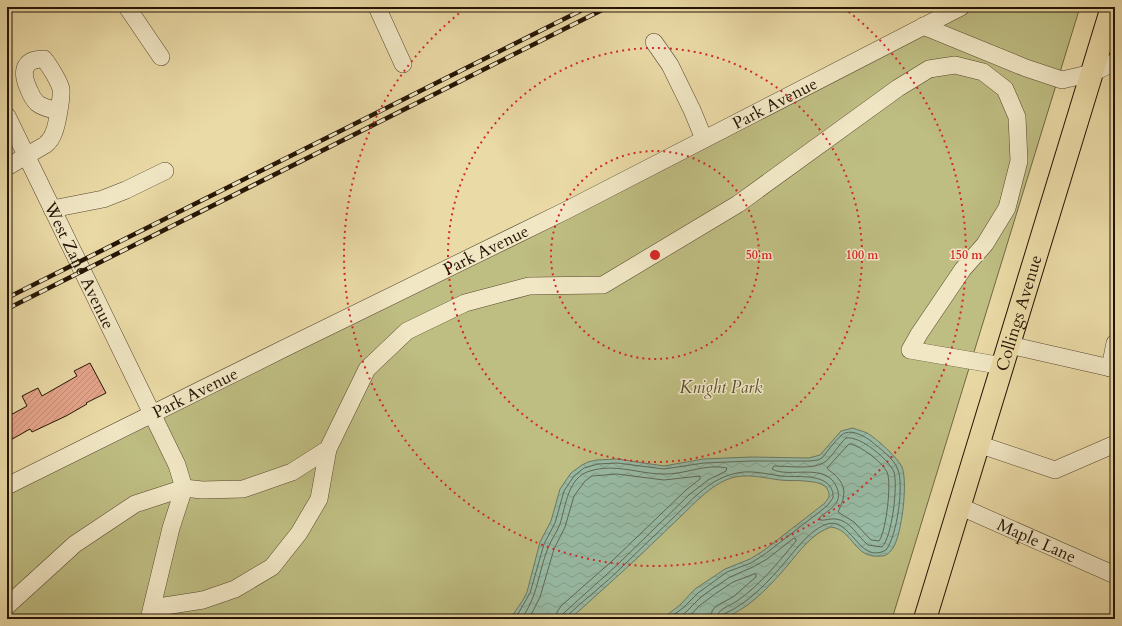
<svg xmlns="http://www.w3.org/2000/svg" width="1122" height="626" viewBox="0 0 1122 626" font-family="Cardo,serif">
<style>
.park{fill:#bebd82;stroke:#716844}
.water{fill:url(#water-waves);stroke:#6a7865}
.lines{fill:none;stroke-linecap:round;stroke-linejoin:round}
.shore{stroke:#5e6855;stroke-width:1}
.building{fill:url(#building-hatch);stroke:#241405}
.minor-casing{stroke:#56462d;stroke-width:18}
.major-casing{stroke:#241405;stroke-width:24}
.minor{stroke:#f1e7c5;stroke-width:17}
.major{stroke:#eadaa6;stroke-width:22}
.rail-casing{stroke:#241405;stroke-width:4.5}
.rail{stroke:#f1e7c5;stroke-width:3;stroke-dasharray:9;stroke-linecap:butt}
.ring{fill:none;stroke:#d62828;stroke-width:2;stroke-dasharray:2 4}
.labels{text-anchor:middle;stroke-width:3;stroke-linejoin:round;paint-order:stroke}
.street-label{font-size:17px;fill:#241405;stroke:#f1e7c5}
.park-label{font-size:17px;font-style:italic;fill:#5a4f31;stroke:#f1e7c5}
.centre{fill:#d62828;stroke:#f1e7c5;stroke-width:2}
.ring-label{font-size:12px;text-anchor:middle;font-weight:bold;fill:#d62828;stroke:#f1e7c5;stroke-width:3;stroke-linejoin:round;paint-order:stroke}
</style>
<defs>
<pattern id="water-waves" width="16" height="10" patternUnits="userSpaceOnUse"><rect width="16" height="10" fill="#98bba5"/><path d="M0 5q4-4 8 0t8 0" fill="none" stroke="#83a08d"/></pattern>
<pattern id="building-hatch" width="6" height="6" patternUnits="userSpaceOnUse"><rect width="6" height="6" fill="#e6a58c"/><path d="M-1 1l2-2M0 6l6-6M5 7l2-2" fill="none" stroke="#c58d77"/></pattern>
</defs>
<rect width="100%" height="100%" fill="#eadaa6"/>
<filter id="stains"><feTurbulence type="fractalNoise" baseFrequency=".005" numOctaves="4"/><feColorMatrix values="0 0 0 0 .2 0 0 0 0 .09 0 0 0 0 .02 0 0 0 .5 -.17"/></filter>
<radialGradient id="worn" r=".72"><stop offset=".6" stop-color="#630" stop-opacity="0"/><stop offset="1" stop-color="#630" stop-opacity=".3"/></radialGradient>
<polygon class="park" points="962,7 1080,7 892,619 7,619 7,488"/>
<path class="water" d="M 853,428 C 857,430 863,431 867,433 C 876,438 898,458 902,467 C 908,482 902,534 893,548 C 890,552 887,556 881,556 C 853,559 854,530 831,527 C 812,533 800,551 787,566 C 769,587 748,610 721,619 L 662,619 L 680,605 L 695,589 L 725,569 L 750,559 L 763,551 L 825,503 L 829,497 C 830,483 815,482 805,481 C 796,480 788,481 780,480 C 765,478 750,474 735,477 C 713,482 695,503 679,518 C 660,536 641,555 622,572 C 605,588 587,603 570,619 L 510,619 L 523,600 L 527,592 L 540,542 L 551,521 L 560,489 L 571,473 L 582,465 L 588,462 L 597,460 L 617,459 L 664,466 L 703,459 L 751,457 L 809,458 L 820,455 L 841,431 Z"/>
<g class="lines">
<g class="shore">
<path d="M 846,438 C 860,435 889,460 894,472 C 898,486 892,537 882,547 L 868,545 C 857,536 851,521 836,519 C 830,518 825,521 820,520 L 820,517 C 830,509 843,503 837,488 C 827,461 789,479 772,469 L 774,466 C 787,466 814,470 825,462 C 833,456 838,445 846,438 Z"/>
<path d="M 851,444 C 862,447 882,462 887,472 C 892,482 886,532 879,541 L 871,540 L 854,522 L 838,512 C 845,497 848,487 834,474 C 832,472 829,471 827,468 L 848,445 Z"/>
<path d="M 515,619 L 530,593 L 544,544 L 555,523 L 564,491 L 574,476 L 584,468 L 598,464 L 617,463 L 664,469 L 704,463 L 751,461 L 810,461 L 818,460 L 822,458 C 828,451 838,436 845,433 C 854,430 864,436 871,441 C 880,449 894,458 898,470 C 904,486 897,536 886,550 C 858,566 851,513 824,525 C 809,532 797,548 786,561 C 769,581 749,603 724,614 L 722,619"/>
<path d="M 521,619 C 538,597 538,573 548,548 C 551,540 557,532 560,524 C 566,505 568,477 590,471 C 615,463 639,474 663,474 C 684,475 706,463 727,468 L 726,471 L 708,480 L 690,494 L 616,566 L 566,611 L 563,614 L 562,619"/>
<polyline points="529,619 540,597 554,549 565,527 574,496 585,481 592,476 617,474 664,480 700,476 700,479 686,490 612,561 561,606 557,612 556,619"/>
<path d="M 567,619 L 569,614 C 586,598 605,584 621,568 C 638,551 655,535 672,519 C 690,502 708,480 733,474 C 749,469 765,474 781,476 C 790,477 799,476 808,477 C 821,478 834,483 833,498 L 827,506 L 765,554 L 751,563 L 727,572 L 698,593 L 683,608 L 668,619"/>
<path d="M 677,619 L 686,612 L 701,597 L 712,589 L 730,577 L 753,567 L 767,559 L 794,538 L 796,539 L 796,541 C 778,563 760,585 737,601 C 729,607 717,608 717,619"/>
<polyline points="687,619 699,606 715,594 733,582 754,574 756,574 756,577 733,597 716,606 712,611 711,619"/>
</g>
</g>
<polygon class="building" points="90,363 106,393 86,403 87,404 66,416 32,432 30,429 7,442 7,417 27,406 22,396 38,388 42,396 77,376 74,371"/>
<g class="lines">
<g class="minor-casing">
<g id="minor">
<polyline points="127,7 161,57"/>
<polyline points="377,7 403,64"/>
<polyline points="923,26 1026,68 1062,80 1092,73 1115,62"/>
<polyline points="654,42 670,65 692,110 704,139"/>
<path id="s1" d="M 7,116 L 177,465 L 184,488 L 171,528 L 149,619"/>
<path d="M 7,167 L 45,145 C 49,142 52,138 54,132 C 57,125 62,97 61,89 C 59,81 49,65 44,59 C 22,59 21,73 29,90 C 31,95 33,99 37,103 C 43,108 51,109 58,111"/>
<polyline points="52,209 103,199 126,190 165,171"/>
<polyline points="1009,345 1115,369"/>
<polyline points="1110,368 1115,343"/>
<polyline points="978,444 1055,470 1115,444"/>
<path id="s2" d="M 7,486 L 285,348 L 567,210 L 961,7"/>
<path id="s3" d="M 959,506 L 1115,575"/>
<polyline points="7,606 75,544 135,504 184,488 202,490 243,489 292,472 328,449 367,369 407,331 465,303 529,286 603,285 738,204 898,88 929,69 955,65 983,72 1005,89 1017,117 1019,161 1007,208 985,244 963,269 919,334 910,350 1003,366"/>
<polyline points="152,608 203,600 235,589 272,567 299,533 319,499 328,449"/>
</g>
</g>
<g class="major-casing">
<g id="major">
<path id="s4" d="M 925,619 L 1112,7"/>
</g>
</g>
<use href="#minor" class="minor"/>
<use href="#major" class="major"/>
<g class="rail-casing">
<g id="rail">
<polyline points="7,298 588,7"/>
<polyline points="7,309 608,7"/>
</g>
</g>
<use href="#rail" class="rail"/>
</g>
<g class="ring">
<circle cx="655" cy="255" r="104"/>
<circle cx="655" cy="255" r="207"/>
<path d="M844 8A311 311 0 1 1 466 8"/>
</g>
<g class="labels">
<g class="street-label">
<text dy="6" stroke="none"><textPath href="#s2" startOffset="858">Park Avenue</textPath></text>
<text dy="6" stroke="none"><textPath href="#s2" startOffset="534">Park Avenue</textPath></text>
<text dy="6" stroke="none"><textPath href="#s1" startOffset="166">West Zane Avenue</textPath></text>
<text dy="6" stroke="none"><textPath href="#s4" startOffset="320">Collings Avenue</textPath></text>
<text dy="6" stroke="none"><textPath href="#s2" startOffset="210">Park Avenue</textPath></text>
<text dy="6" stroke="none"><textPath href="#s3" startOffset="85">Maple Lane</textPath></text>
</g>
<g class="park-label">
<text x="721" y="393">Knight Park</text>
</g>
</g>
<circle cx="655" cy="255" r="6" class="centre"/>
<g class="ring-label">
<text x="759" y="259">50 m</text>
<text x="862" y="259">100 m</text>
<text x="966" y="259">150 m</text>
</g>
<rect width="1122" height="626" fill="none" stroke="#eadaa6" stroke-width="24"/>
<rect x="8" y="8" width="1106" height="610" fill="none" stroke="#241405" stroke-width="2"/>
<rect x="12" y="12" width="1098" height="602" fill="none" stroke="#241405"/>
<rect width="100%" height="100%" filter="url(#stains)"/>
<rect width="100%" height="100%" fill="url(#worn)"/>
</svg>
